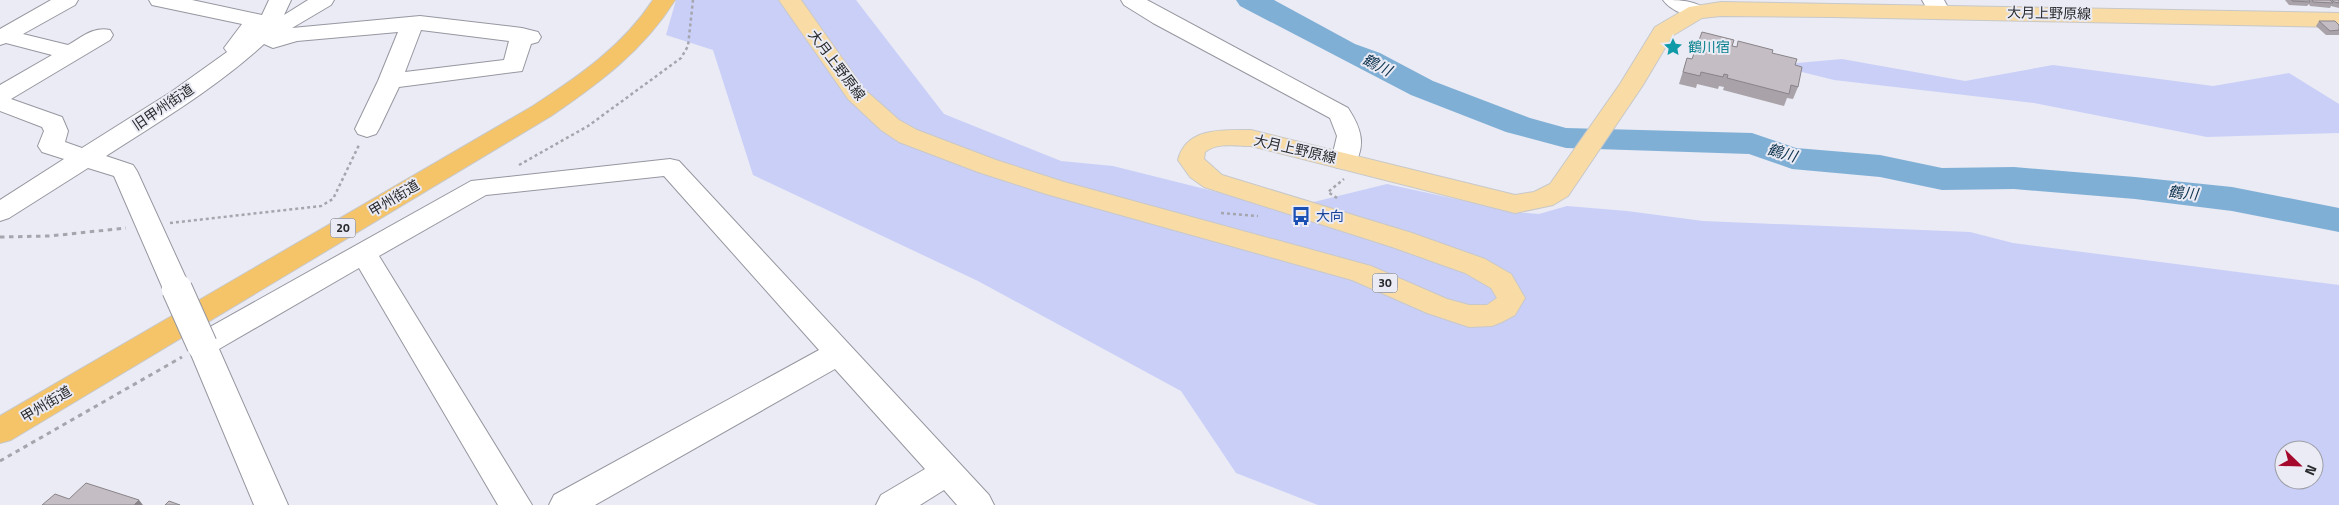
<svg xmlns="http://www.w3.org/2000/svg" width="2339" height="505" viewBox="0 0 2339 505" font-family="'Titillium Web','Noto Sans JP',sans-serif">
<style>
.green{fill:#cacff8;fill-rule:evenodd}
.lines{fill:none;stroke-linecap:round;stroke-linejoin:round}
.river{fill:#80afd6;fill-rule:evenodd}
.minor-casing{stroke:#9697a0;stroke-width:2}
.major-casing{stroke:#c8c8c9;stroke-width:2}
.highway-casing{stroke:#c8c8c9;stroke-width:2}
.path-far1{stroke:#a5a6ad;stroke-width:2.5;stroke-dasharray:3 3;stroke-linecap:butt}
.path{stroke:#a5a6ad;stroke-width:3;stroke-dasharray:4.5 4.5;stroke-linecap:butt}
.minor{fill:#fff;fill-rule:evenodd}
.major{fill:#f9dca5;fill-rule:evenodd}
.highway{fill:#f5c469;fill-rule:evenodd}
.minor-bridge-casing{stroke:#9697a0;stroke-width:32;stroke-linecap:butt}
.minor-bridge{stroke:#fff;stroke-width:30}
.wall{fill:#a9a3a9}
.shaded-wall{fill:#898489}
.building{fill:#c4bdc4;stroke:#898489}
.labels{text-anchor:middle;stroke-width:4;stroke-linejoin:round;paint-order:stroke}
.shield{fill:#eaebf4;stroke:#646569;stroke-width:1}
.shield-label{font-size:12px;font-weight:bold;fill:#2a2b2e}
.street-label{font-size:14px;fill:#2a2b2e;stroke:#eaebf4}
.culture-label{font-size:14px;fill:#0d838f;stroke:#eaebf4;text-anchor:start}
.transit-label{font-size:14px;fill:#164399;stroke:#eaebf4;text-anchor:start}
.water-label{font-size:15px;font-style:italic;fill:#0e334e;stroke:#eaebf4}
</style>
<rect width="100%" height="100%" fill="#eaebf4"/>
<g class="green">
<path d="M 676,0 L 856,0 L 944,114 L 1061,161 L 1113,166 L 1285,209 L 1387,184 L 1515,212 L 1539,214 L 1567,206 L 1627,211 L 1703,221 L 1970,232 L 2013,243 L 2339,285 L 2339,505 L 1318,505 L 1236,473 L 1181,391 L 978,281 L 753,175 L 713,50 L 666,35 ZM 2284,450 L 2314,450 L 2314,480 L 2284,480 Z"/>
<polygon points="1842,59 1965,81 2053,65 2213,86 2289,73 2339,104 2339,133 2207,137 2034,103 1834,80 1774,65"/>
</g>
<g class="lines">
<polygon class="river" points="1236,0 1274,0 1355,44 1380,53 1433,81 1530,118 1566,128 1752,133 1796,148 1880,155 1942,168 2014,167 2135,177 2232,187 2339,208 2339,232 2232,211 2135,199 2014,189 1942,190 1880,177 1792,169 1749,154 1566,148 1506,132 1411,95 1240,6"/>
<g class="minor-casing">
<g id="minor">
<path d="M 51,0 L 78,0 L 75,5 L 23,34 L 68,45 C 82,37 94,26 110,30 L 113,35 L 110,40 L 11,99 L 62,117 L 68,131 L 65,142 L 82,148 L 171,92 L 227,52 L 224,48 L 242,24 L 152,5 L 149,0 L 192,0 L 262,15 L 269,0 L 291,0 L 284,15 L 308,0 L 334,0 L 331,5 L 292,28 L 420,16 L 522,28 L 538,32 L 541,37 L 538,42 L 531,44 L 522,71 L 399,87 L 379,129 L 376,134 L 367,137 L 358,134 L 355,129 L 378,81 L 398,32 L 297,41 L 273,48 L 264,44 C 216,88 160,121 106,156 L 133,165 L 137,171 L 191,289 L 187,296 L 177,299 L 167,296 L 163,289 L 114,176 L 88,168 L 9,218 L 0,221 L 0,200 L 64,159 L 42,152 L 38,146 L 44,131 L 42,127 L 0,111 L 0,85 L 52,55 L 6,43 L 0,45 L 0,29 ZM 421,30 L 509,41 L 504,60 L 405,72 Z"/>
<path d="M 1121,0 L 1147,0 L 1348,108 C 1361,128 1367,145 1353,167 L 1344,169 L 1335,167 L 1331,161 L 1337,136 L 1330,118 L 1153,23 L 1124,5 Z"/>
<path d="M 1663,0 C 1679,0 1698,0 1708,12 L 1705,17 C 1692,20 1671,11 1663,0 Z"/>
<polygon points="1922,0 1944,0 1950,11 1947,16 1939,18 1931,16"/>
<polygon points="670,159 679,161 989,495 994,505 957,505 944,490 920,505 876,505 881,495 925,469 835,369 595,505 549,505 554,495 819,350 664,176 486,195 379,256 532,505 498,505 359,268 219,349 288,505 254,505 187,345 192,337 471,181"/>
</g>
</g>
<g class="major-casing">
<path id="major" d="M 779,0 L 801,0 L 864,89 L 899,120 L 917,130 L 996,160 L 1064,182 L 1371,266 L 1447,299 L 1469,305 L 1487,305 L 1497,298 L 1491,288 L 1465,273 L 1392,247 L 1204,187 L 1190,177 L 1178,160 C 1186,127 1223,130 1251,130 L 1515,195 L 1534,192 L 1550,184 L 1620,84 L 1655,27 L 1689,7 L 1721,2 L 2339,13 L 2339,27 L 1832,17 L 1721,16 L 1702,18 L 1672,36 L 1643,85 L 1568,196 L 1553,205 L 1515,213 L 1251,146 C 1237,146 1217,142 1205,152 L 1204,159 L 1222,175 L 1412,233 L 1485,259 L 1511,274 L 1525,298 L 1515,315 L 1502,322 L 1492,326 L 1469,327 L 1427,313 L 1352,280 L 1046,194 L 978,172 L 899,142 L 881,130 L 848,99 Z"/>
</g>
<g class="highway-casing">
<path id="highway" d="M 653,0 L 675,0 C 643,51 599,83 551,116 L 11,440 L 0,443 L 0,416 L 533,106 C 579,76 623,46 653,0 Z"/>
</g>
<g class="path-far1">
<polyline points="519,165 588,126 681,58 688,46 693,0"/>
<polyline points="1337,198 1328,192 1344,179"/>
<polyline points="1221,213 1258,216"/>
<polyline points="170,223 321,206 333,199 359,145"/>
</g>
<g class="path">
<polyline points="0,237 50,236 126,228"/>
<polyline points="0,461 182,357"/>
</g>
<use href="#minor" class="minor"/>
<use href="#major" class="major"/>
<use href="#highway" class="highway"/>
<g class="minor-bridge-casing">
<polyline id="minor-bridge" points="177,289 202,345"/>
</g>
<use href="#minor-bridge" class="minor-bridge"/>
</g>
<g class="wall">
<polygon points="2285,0 2339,0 2339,8 2331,6 2330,8 2310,6 2309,4 2307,6 2289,5"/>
<polygon points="2319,21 2339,25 2339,35 2326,35 2316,26"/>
<polygon points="1732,46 1772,53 1795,65 1798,87 1793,99 1787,98 1784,106 1723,90 1724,87 1719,86 1718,89 1697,84 1696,88 1679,84 1687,58 1692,59"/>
</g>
<polygon class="shaded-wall" points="139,500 143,505 134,505"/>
<g class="building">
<polygon points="2292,0 2309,0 2310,2 2292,1"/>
<polygon points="2312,0 2330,0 2333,3 2313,2"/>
<polygon points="2332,0 2339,0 2339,3 2334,2"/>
<polygon points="2319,21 2335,21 2339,25 2339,30 2330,31"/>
<polygon points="1702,32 1734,40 1732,46 1737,47 1738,41 1773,50 1772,53 1797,59 1795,65 1802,67 1798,87 1791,85 1789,94 1727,78 1728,75 1724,74 1723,77 1701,72 1700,76 1683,72 1687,58 1692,59"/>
<polygon points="86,483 139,500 134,505 42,505 55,494 69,499"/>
<polygon points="169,501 180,505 165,505"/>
</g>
<defs>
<g id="sight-bare" transform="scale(1.5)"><path d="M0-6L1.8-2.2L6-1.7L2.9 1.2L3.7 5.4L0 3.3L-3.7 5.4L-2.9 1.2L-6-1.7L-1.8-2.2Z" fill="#0f9aa8" stroke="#eaebf4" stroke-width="2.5" paint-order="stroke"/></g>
<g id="bus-bare" transform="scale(1.5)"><path d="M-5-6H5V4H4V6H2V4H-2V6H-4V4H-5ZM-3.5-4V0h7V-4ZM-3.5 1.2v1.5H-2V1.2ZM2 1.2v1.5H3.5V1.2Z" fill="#1a4fb4" stroke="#eaebf4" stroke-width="2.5" paint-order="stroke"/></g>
</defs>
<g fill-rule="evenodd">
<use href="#sight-bare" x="1673" y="47"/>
<use href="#bus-bare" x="1301" y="216"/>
</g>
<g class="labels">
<g class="shield">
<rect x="330.5" y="218.5" width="25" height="19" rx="4"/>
<rect x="1372.5" y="273.5" width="25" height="19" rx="4"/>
</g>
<g class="shield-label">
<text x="343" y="232">20</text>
<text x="1385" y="287">30</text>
</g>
<g class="street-label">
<text transform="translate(2049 13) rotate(1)" y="5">大月上野原線</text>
<text transform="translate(837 65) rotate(53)" y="5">大月上野原線</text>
<text transform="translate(163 107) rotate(-34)" y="5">旧甲州街道</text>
<text transform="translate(1295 149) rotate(13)" y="5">大月上野原線</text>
<text transform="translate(394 198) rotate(-31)" y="5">甲州街道</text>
<text transform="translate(46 404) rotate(-31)" y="5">甲州街道</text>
</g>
<g class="culture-label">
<text x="1688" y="52">鶴川宿</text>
</g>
<g class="transit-label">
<text x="1316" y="221">大向</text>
</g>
<g class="water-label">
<text transform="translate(1377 65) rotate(27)" y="5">鶴川</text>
<text transform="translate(1782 153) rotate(16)" y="5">鶴川</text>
<text transform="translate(2183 193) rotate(6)" y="5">鶴川</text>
</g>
</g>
<g transform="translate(2299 465) rotate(113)"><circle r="24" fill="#eaebf4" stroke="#9d9ea5"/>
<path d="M0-4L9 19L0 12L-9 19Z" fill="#a5082d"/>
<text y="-8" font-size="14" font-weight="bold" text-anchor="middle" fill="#2a2b2e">N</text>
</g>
</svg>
